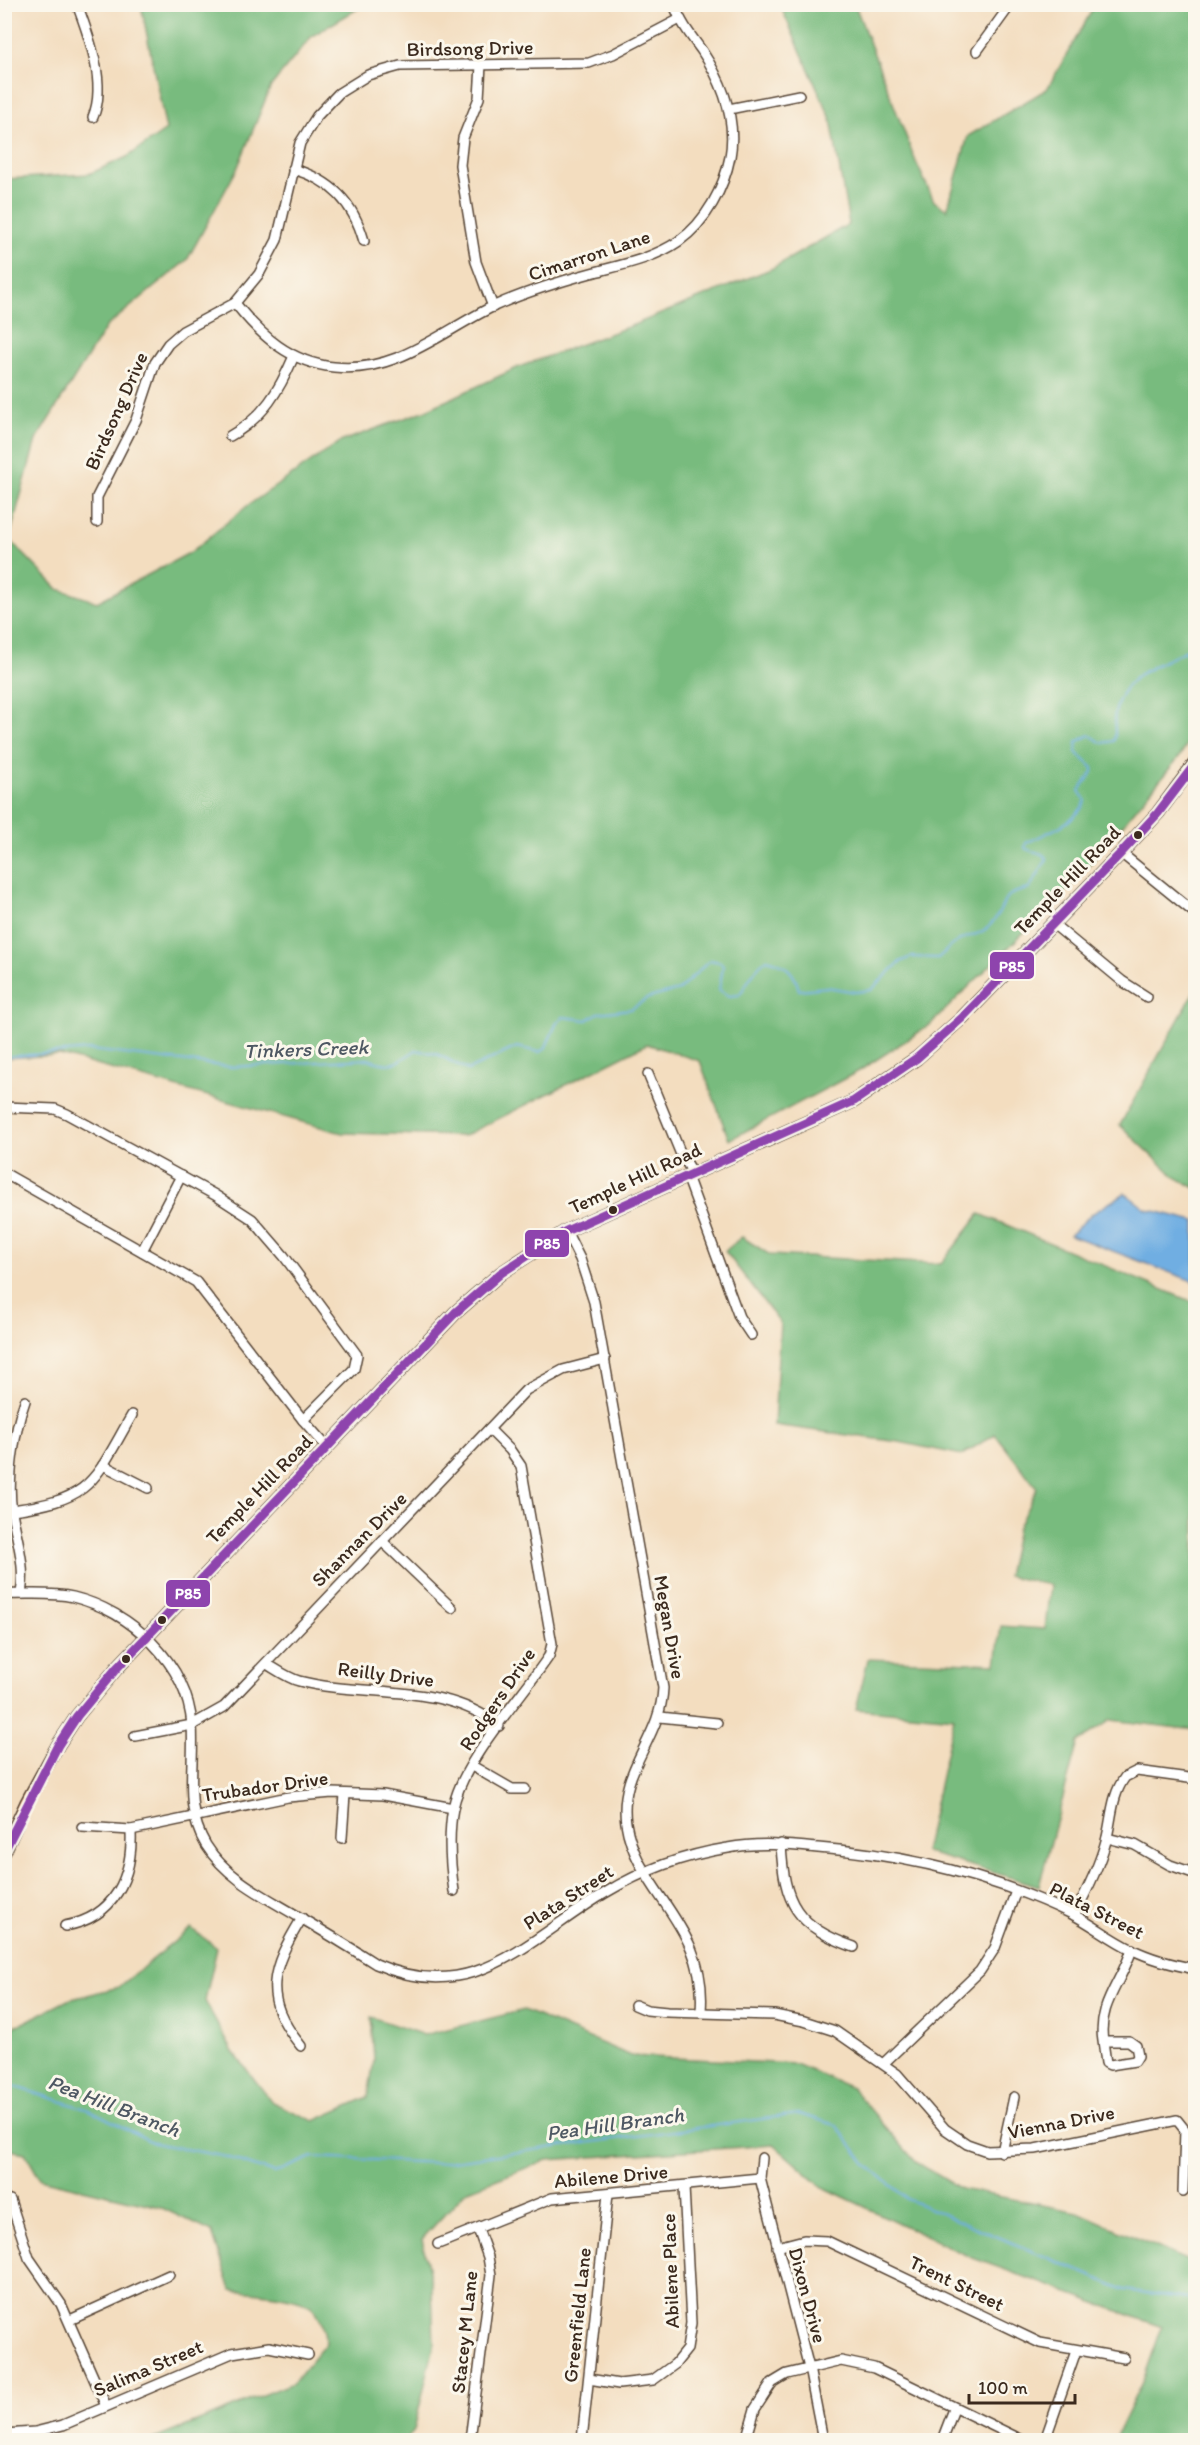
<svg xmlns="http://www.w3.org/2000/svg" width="1200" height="2445" viewBox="0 0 1200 2445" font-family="Itim,sans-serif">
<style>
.forest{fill:#78bb7e;stroke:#5a724e;stroke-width:1.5}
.water{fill:#70aee2;stroke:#566c80;stroke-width:1.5}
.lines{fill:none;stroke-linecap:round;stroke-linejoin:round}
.stream{stroke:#70aee2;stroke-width:2}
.minor-casing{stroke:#574536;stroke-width:12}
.major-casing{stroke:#574536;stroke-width:15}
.minor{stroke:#fff;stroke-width:9}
.major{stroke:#fbbb8c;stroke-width:12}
.bus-1-casing{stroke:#fbf7ec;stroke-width:14}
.bus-1{stroke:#8e44ad;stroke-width:9}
.bus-dot{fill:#3b2a1e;stroke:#fbf7ec;stroke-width:2}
.labels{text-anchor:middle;stroke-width:6;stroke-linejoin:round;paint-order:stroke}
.street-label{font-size:20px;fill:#3b2a1e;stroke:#fbf7ec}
.water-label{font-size:21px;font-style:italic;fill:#4e5863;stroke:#fbf7ec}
.line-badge{stroke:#fbf7ec;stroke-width:2}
.badge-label{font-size:16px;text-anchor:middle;font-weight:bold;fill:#fff}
</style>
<rect width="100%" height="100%" fill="#fbf7ec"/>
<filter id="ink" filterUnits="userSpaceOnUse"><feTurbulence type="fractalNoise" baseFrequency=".0167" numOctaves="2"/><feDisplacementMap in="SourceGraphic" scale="12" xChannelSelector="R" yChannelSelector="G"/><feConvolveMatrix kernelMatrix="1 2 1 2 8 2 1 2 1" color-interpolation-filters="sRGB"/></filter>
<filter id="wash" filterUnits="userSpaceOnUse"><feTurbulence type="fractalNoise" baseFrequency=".008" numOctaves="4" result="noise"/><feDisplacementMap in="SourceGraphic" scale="24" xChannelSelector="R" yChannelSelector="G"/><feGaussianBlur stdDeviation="1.35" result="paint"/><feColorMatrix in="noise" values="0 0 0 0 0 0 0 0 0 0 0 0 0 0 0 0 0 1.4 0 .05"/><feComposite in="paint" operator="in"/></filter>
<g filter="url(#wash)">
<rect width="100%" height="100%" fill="#f3ddbf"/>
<g class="forest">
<polygon points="141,5 364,5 312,36 271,86 237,169 187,260 106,327 36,440 9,539 58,589 97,602 191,552 247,506 340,442 424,411 519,367 636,324 773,268 849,224 831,119 780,5 855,5 916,162 934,201 947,210 968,136 1047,89 1095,5 1195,5 1195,730 1180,756 1074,883 930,1025 859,1071 729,1140 700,1061 647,1044 464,1136 342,1133 60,1055 5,1058 5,179 89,174 127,157 166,130"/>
<polygon points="1195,990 1196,990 1195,1188 1175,1177 1120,1125"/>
<polygon points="980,1214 1195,1303 1195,1730 1111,1720 1078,1742 1039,1886 924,1852 954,1718 856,1709 868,1659 996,1664 1001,1626 1045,1629 1050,1585 1007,1576 1017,1529 1037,1488 995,1434 962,1455 899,1442 774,1425 780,1323 725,1251 742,1237 770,1255 941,1264"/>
<path d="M 191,1928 L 217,1948 L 205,2001 L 233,2052 L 272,2102 L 314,2121 L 368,2097 L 374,2060 L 371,2017 L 424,2035 L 524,2010 L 631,2056 L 796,2064 L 852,2088 L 916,2162 L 961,2189 L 1078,2212 L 1195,2264 L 1195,2440 L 1114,2440 L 1144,2378 L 1162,2327 L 970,2257 L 821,2186 L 774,2145 L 547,2160 L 466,2191 L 422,2239 L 432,2286 L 434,2346 L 414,2430 L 406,2440 L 152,2440 L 293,2383 L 326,2343 C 324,2331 322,2317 313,2308 C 299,2295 251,2292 231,2290 L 212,2232 L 160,2207 L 40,2179 L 25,2153 L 5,2149 L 5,2028 L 21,2024 L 68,2000 L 119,1987 Z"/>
</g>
<polygon class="water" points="1125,1193 1146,1209 1195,1221 1195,1282 1070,1235 1090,1215"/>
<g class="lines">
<g class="stream">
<path d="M 4,1057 L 90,1050 L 231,1067 L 368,1059 C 392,1068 396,1064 416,1050 L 437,1054 L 468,1070 L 517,1047 L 539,1052 L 545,1049 L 557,1022 L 563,1017 L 587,1020 L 598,1013 L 631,1009 L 648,998 L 679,990 L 710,960 L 720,962 L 723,966 L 719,990 L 729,996 L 739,995 C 749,982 753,969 767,959 C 785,963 795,972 799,990 L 827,987 L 856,992 L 871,990 L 900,962 L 911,957 L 938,958 C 944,953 952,944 960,940 C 973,934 983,935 993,922 C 1009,902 997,895 1029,889 L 1047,859 C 1043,851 1031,853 1025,848 L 1026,843 C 1046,833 1076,823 1086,801 L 1079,791 L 1093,772 L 1093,768 L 1076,752 L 1077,742 L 1090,735 L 1102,743 L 1114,741 C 1117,732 1113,723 1115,713 C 1124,668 1164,666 1196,644"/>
<polyline points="4,2083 92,2111 154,2143 227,2157 274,2173 313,2157 438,2163 799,2114 836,2125 866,2164 907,2199 1125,2290 1196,2300"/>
</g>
</g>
</g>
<g filter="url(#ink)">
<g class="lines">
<g class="minor-casing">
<g id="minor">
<path d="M 77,4 C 89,36 107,84 93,117"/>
<polyline points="977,51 1011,4"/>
<polyline points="481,65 479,98 463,138 460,165 476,262 493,307"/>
<polyline points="729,109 799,95"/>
<path d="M 293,169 C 331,180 353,202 364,241"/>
<path d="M 235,303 C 261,336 291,363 334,367 C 395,374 441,332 492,307 C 523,293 558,282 591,273 C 621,265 653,259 679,241 C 706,222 724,188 730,157 C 737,118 723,83 702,51 C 691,36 680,22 674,4"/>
<path d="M 230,436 C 264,417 279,391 294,356"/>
<polyline points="97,522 97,497 136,420 155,363 168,344 183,331 235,303 259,274 277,240 300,143 317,116 339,93 368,75 400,66 589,63 613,54 680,19"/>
<polyline points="1121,853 1196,914"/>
<polyline points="1052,923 1122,981 1147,997"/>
<polyline points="648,1074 680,1152 693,1173"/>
<polyline points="4,1107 55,1109 67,1114 215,1195 252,1219 284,1256 357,1355 354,1369 303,1420"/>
<polyline points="4,1173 196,1282 303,1420 327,1447"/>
<polyline points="687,1176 739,1317 751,1335"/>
<path d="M 566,1231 L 580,1259 L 594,1302 L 663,1688 C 661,1739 618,1769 626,1823 C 637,1893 708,1925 701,2011"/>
<polyline points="142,1251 181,1176"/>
<polyline points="103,1465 148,1488"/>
<path d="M 12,1510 C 94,1499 93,1482 132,1415"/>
<polyline points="383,1542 452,1608"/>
<path d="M 4,1594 C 26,1595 51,1592 73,1597 C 131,1611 187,1663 192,1725 C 195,1767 183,1807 206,1845 C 227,1879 266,1897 299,1917 C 325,1932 351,1948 376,1964 C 474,2007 527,1940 605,1893 C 643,1870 684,1855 728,1848 C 758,1842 788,1845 818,1848 C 905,1855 993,1876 1072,1914 C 1092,1924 1110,1939 1131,1949 C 1151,1959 1174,1965 1196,1969"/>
<path d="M 21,1594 C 26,1565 17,1541 12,1512 C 7,1481 14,1431 25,1401"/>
<path d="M 267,1664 C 277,1670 288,1678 299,1681 C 364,1698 444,1681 499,1726"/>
<polyline points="660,1717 717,1723"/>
<polyline points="135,1736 192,1725 224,1707 526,1390 563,1370 605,1359"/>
<polyline points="472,1766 512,1789 525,1789"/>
<polyline points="82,1827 131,1830 288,1797 332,1793 383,1795 453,1808"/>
<polyline points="342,1838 345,1794"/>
<polyline points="1107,1838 1135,1845 1170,1865 1196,1874"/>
<path d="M 781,1844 C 784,1904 796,1926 854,1947"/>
<path d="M 454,1891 C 450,1864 448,1835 453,1808 C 463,1759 521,1698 549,1656 L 552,1644 L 521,1466 L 510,1450 L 489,1429"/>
<path d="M 1074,1915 C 1087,1891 1099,1867 1106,1841 C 1112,1819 1111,1796 1125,1777 L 1137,1771 L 1196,1779"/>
<path d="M 65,1926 C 115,1917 133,1877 131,1830"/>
<polyline points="635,2005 647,2010 667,2012 774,2015 804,2021 835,2031 897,2074 945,2129 967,2144 987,2151 1035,2149 1177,2120 1185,2130 1183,2192"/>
<path d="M 1103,2041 L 1106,2063 L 1110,2065 L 1135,2061 L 1138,2056 L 1136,2046 L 1129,2041 L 1103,2041 C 1097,2005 1122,1982 1132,1949"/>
<path d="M 301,2046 C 261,1997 271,1969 302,1918"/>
<polyline points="884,2063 980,1971 995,1948 1016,1891"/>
<polyline points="1002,2152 1014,2097"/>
<polyline points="762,2158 760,2178 809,2368 823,2440"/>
<polyline points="10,2200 29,2258 61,2304 106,2406"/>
<polyline points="438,2244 552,2198 760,2178"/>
<polyline points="777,2247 804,2240 827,2241 1040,2343 1124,2358"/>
<polyline points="70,2320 169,2275"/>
<polyline points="589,2379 619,2384 653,2380 675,2364 687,2349 691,2323 684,2187"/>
<polyline points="4,2434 35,2432 63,2425 232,2353 269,2347 308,2355"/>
<polyline points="470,2440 491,2275 488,2257 478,2229"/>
<polyline points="582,2440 608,2194"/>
<polyline points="746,2440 755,2409 772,2383 787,2374 841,2361 874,2368 1022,2440"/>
<polyline points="942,2440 954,2409"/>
<polyline points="1045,2440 1076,2351"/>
</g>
</g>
<g class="major-casing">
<polyline id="major" points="4,1852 27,1802 58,1745 77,1716 116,1669 455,1313 501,1273 566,1231 854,1101 917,1058 962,1018 1121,853 1158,813 1196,762"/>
</g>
<use href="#minor" class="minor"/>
<use href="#major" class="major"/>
<g class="bus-1-casing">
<polyline id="bus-1" points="4,1851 58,1745 77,1716 116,1669 455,1313 501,1273 566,1231 854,1101 917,1058 962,1018 1121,853 1158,813 1196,763"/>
</g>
<use href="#bus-1" class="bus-1"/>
</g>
</g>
<g class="bus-dot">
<circle cx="1138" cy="835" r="5"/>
<circle cx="613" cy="1210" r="5"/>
<circle cx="162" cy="1620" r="5"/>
<circle cx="126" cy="1659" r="5"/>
</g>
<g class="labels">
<g class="street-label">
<text transform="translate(470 48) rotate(-1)" y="7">Birdsong Drive</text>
<text transform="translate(589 255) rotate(-18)" y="7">Cimarron Lane</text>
<text transform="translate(116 411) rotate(-66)" y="7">Birdsong Drive</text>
<text transform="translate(1067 880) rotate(-46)" y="7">Temple Hill Road</text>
<text transform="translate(635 1178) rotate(-25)" y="7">Temple Hill Road</text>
<text transform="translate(259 1489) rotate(-46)" y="7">Temple Hill Road</text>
<text transform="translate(359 1539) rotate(-45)" y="7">Shannan Drive</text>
<text transform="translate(670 1627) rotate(80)" y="7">Megan Drive</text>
<text transform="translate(386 1674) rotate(7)" y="7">Reilly Drive</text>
<text transform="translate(497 1699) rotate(-56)" y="7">Rodgers Drive</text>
<text transform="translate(265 1786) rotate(-8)" y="7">Trubador Drive</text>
<text transform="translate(568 1897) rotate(-33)" y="7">Plata Street</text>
<text transform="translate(1097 1910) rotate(27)" y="7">Plata Street</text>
<text transform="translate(1061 2122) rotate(-11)" y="7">Vienna Drive</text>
<text transform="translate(611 2176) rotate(-5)" y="7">Abilene Drive</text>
<text transform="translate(670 2271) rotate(-92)" y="7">Abilene Place</text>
<text transform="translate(957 2283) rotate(26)" y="7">Trent Street</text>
<text transform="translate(808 2295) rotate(75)" y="7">Dixon Drive</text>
<text transform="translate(577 2315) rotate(-84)" y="7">Greenfield Lane</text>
<text transform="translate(464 2332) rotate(-84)" y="7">Stacey M Lane</text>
<text transform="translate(148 2368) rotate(-23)" y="7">Salima Street</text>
</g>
<g class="water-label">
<text transform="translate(306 1049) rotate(-2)" y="7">Tinkers Creek</text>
<text transform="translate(114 2106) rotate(21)" y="7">Pea Hill Branch</text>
<text transform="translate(615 2124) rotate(-8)" y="7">Pea Hill Branch</text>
</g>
</g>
<g class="line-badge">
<rect x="989" y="951" width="46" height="29" rx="6" fill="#8e44ad"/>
<rect x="524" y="1229" width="46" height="29" rx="6" fill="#8e44ad"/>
<rect x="165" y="1579" width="46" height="29" rx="6" fill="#8e44ad"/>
</g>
<g class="badge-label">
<text x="1012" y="972">P85</text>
<text x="547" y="1249">P85</text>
<text x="188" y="1599">P85</text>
</g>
<rect width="1200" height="2445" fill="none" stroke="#fbf7ec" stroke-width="24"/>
<path d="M969 2394v9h106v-9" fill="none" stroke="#3b2a1e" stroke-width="3"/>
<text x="978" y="2394" font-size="18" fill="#3b2a1e" stroke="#fbf7ec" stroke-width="4.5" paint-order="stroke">100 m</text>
</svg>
